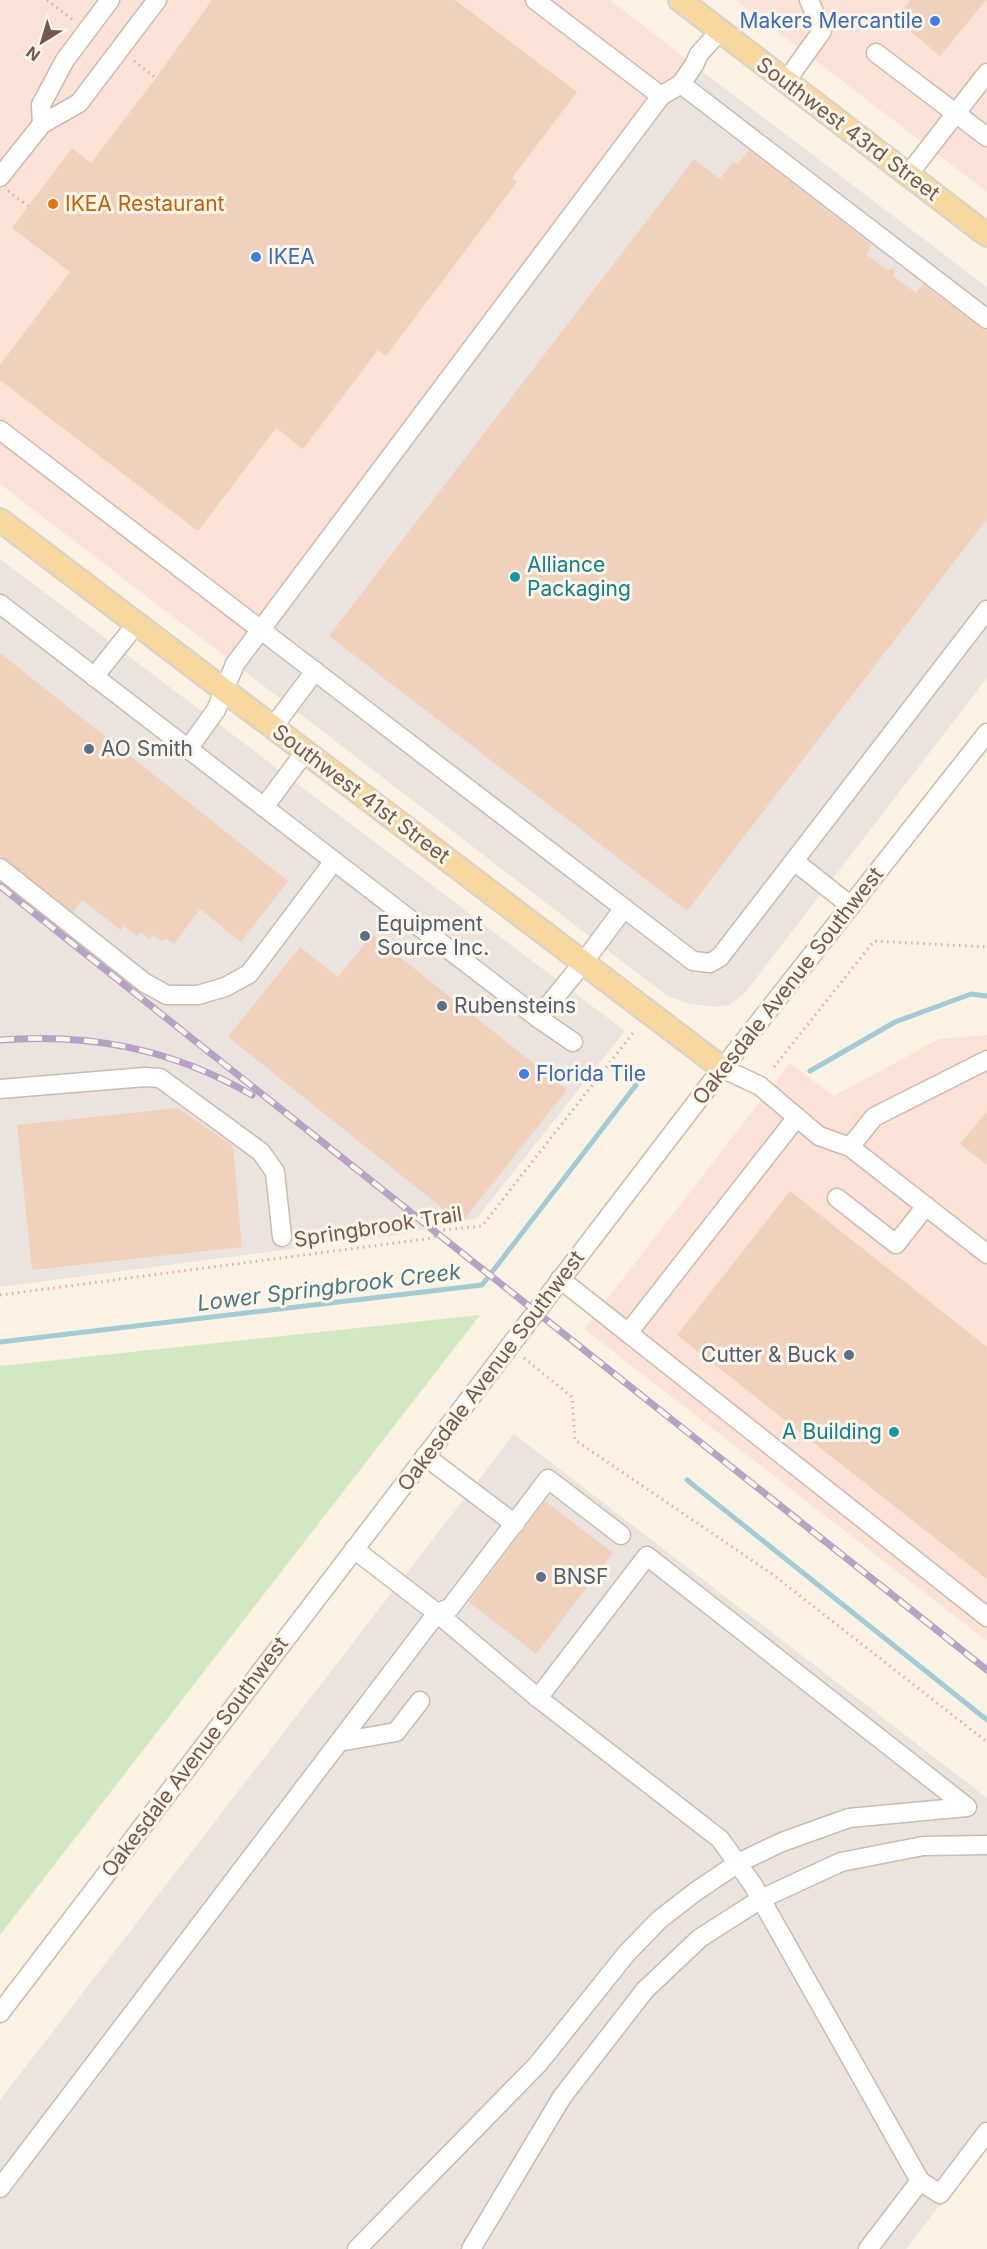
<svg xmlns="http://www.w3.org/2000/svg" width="987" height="2249" viewBox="0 0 987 2249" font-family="Inter,sans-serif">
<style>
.commercial{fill:#fbe2d7}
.industrial{fill:#ebe4de}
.green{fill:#d1e8c2}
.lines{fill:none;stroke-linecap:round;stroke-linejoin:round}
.stream{stroke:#9fccd5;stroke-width:5}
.building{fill:#efd1bc}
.minor-casing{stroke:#ccbaaa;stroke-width:21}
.major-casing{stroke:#d8d1cc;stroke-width:26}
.path{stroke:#d4b59f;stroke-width:3;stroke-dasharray:1.5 4.5;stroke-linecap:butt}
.minor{stroke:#fff;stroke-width:18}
.major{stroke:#f7d89e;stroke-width:22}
.rail-casing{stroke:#b5a2c4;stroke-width:7}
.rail{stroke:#fef6e9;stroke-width:4.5;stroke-dasharray:14;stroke-linecap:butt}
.shop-dot{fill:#3f7fe0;stroke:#fef6e9;stroke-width:2}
.food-dot{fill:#e8710a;stroke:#fef6e9;stroke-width:2}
.culture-dot{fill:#0f9aa8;stroke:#fef6e9;stroke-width:2}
.service-dot{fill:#5c6f8a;stroke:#fef6e9;stroke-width:2}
.labels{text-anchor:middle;stroke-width:6;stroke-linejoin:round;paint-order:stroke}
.shop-label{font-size:21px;fill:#366cbe;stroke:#fef6e9;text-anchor:start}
.street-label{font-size:21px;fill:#72594a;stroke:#fef6e9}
.food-label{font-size:21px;fill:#c56008;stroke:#fef6e9;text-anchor:start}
.culture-label{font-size:21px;fill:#0d838f;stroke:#fef6e9;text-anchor:start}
.service-label{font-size:21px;fill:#4e5e75;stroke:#fef6e9;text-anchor:start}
.water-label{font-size:22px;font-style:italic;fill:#457985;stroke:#fef6e9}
</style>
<rect width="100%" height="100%" fill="#fbf2e3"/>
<g class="commercial">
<polygon points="0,0 610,0 694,65 235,664 0,484"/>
<polygon points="736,0 987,0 987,192 833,74"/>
<polygon points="987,1035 987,1641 584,1329 790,1063 834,1096 939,1039"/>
</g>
<g class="industrial">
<polygon points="694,65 987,287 987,678 744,994 729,1005 714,1007 687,1003 666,995 235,664"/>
<polygon points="0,559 625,1031 477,1218 398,1235 0,1287"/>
<polygon points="514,1434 987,1798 987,2144 906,2249 0,2249 0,2100"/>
</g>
<polygon class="green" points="480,1315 0,1935 0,1366"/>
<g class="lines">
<g class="stream">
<polyline points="810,1071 895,1022 971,994 987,996"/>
<polyline points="0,1342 482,1285 636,1085"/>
<polyline points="687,1480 987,1720"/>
</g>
</g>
<g class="building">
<polygon points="212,0 455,0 577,92 512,178 517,182 386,356 378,350 303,449 276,428 198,531 0,380 0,365 70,272 12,228 72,148 91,163 156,78"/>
<polygon points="911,0 986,0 940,56 895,18"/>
<polygon points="749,150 872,245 866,254 887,270 895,268 893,276 916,293 923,284 987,331 987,519 687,911 329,636 694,159 720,179 733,162 737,165"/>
<polygon points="0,653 288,881 241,942 200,909 174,944 165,938 162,941 153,935 149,939 141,932 137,936 124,926 121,930 82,900 73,912 0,856"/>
<polygon points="372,935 567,1090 461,1223 228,1037 300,947 338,977"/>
<polygon points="178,1108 233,1146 242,1247 32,1270 17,1125"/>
<polygon points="987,1111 987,1165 960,1144"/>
<polygon points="790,1191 987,1347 987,1579 677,1335"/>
<polygon points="545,1501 613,1553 536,1654 469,1602"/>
</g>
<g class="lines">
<g class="minor-casing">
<g id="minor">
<polyline points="535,0 661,96"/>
<polyline points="876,53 987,137"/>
<polyline points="786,81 822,31 809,0"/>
<polyline points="681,84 987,319"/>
<polyline points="42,124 41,105 65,60 110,0"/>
<polyline points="908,175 987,73"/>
<polyline points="0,177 42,124 79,103 157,0"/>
<polyline points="0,430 693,961 710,963 720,957 987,610"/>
<polyline points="0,604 538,1018 573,1042"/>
<polyline points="94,677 137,623"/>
<polyline points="273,727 315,671"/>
<polyline points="188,749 216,710 235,664 661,96 681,84 694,65 699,54 720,31"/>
<polyline points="264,807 305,752"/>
<polyline points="794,861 851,906"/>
<polyline points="0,868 145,983 167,995 198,995 225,987 249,974 334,861"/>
<polyline points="538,1018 583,963 624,908"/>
<polyline points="722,1068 760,1086 819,1136 850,1147 987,1254"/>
<polyline points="0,1089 145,1077 160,1078 261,1152 275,1172 282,1237"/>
<polyline points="850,1147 874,1117 987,1060"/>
<polyline points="837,1198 896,1244 926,1206"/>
<polyline points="560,1279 987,1617"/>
<polyline points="628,1333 797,1117"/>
<polyline points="425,1456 515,1524"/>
<polyline points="354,1549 437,1613 538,1698 720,1839 753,1885 920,2181 868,2249"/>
<polyline points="339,1742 396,1732 420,1701"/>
<polyline points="0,2013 711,1083 987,733"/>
<polyline points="920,2181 940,2194 987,2132"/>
<polyline points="0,2188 437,1613 450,1608 548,1479 621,1535"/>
<polyline points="357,2249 538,2064 627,1953 659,1920 695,1892 738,1863 782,1842 849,1818 967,1807 647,1556 538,1698"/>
<polyline points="471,2249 562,2097 645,1990 700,1938 761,1899 841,1862 923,1846 987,1845"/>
</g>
</g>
<g class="major-casing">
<g id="major">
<polyline points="680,0 987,235"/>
<polyline points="0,520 722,1068"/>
</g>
</g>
<g class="path">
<polyline points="47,0 73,20"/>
<polyline points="134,61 156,78"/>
<polyline points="8,191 28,206"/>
<polyline points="774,1067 874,941 987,947"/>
<polyline points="0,1295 433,1238 443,1230 482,1226 633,1033"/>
<polyline points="524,1358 572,1397 575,1440 772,1574 987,1742"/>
</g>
<use href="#minor" class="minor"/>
<use href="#major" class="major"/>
<g class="rail-casing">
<g id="rail">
<polyline points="0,886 987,1670"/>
<path d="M 0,1040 C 91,1033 172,1049 252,1095"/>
</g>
</g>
<use href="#rail" class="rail"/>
</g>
<g class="shop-dot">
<circle cx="935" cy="21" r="6"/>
<circle cx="256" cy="257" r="6"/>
<circle cx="524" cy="1074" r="6"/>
</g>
<circle class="food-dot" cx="53" cy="204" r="6"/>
<g class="culture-dot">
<circle cx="515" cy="577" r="6"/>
<circle cx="894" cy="1432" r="6"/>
</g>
<g class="service-dot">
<circle cx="89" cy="749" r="6"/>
<circle cx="365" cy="936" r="6"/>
<circle cx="442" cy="1006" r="6"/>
<circle cx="849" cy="1355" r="6"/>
<circle cx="541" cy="1577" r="6"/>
</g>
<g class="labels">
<g class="shop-label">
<text x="923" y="28" text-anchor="end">Makers Mercantile</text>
<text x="268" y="264">IKEA</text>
<text x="536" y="1081">Florida Tile</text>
</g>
<g class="street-label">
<text transform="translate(848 129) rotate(37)" y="7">Southwest 43rd Street</text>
<text transform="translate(361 794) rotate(37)" y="7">Southwest 41st Street</text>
<text transform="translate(788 986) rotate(-52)" y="7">Oakesdale Avenue Southwest</text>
<text transform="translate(378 1227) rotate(-9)" y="7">Springbrook Trail</text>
<text transform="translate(491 1371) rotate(-53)" y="7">Oakesdale Avenue Southwest</text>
<text transform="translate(195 1757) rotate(-53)" y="7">Oakesdale Avenue Southwest</text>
</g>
<g class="food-label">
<text x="65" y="211">IKEA Restaurant</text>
</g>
<g class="culture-label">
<text x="527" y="572">Alliance<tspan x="527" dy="24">Packaging</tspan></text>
<text x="882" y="1439" text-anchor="end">A Building</text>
</g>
<g class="service-label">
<text x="101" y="756">AO Smith</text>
<text x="377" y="931">Equipment<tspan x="377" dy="24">Source Inc.</tspan></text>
<text x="454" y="1013">Rubensteins</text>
<text x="837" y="1362" text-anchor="end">Cutter &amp; Buck</text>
<text x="553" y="1584">BNSF</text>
</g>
<g class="water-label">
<text transform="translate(329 1287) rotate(-7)" y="8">Lower Springbrook Creek</text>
</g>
</g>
<g transform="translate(42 42) rotate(217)" stroke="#fef6e9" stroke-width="4.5" paint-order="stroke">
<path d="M0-4.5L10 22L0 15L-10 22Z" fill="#72594a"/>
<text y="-9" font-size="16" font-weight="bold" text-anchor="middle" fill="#72594a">N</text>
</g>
</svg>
